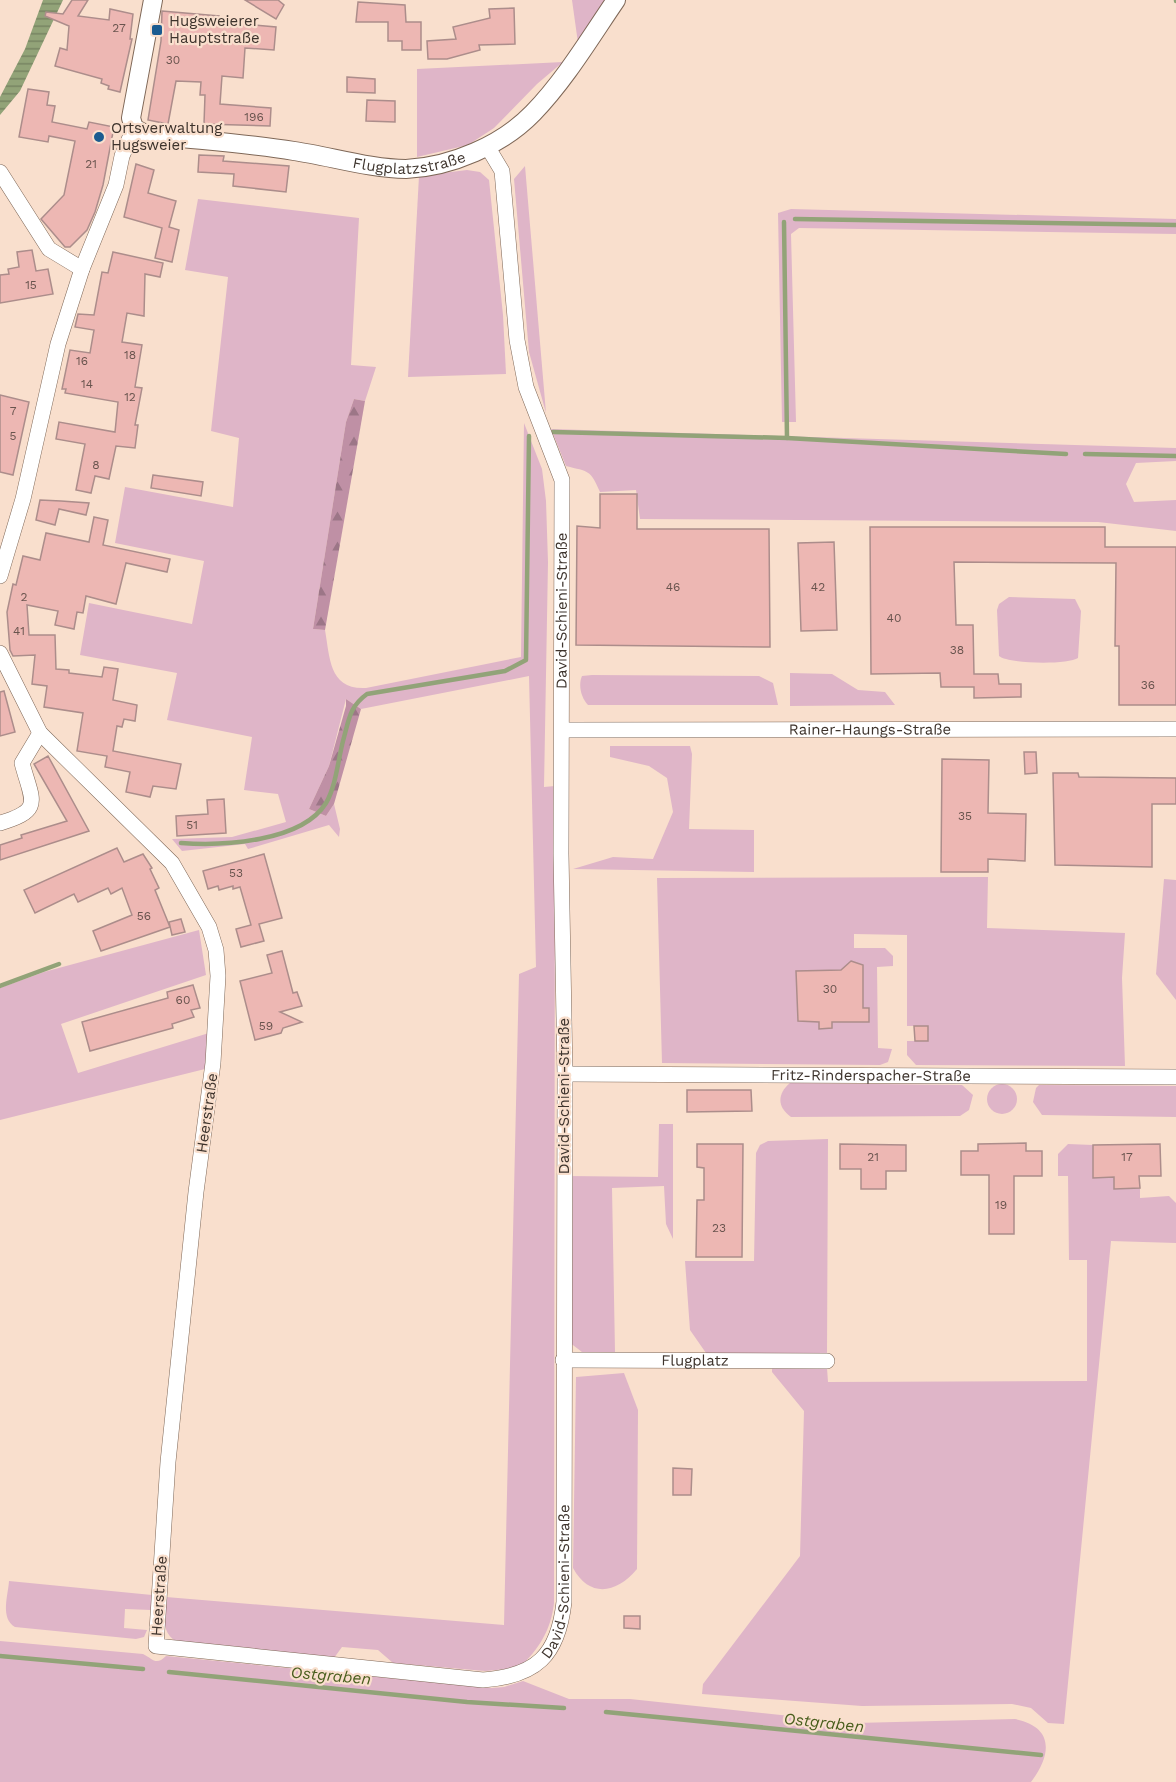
<svg xmlns="http://www.w3.org/2000/svg" width="1176" height="1782" viewBox="0 0 1176 1782" font-family="'Work Sans',sans-serif">
<style>
.green{fill:#dfb5c8}
.forest{fill:url(#forest-firs)}
.water{fill:url(#water-rules)}
.lines{fill:none;stroke-linecap:round;stroke-linejoin:round}
.stream{stroke:#92a378;stroke-width:4.5}
.building{fill:#edb7b3;stroke:#ac8d8b;stroke-width:1.5}
.minor-casing{stroke:#7e6757;stroke-width:16}
.tertiary-casing{stroke:#7e6757;stroke-width:20}
.minor{stroke:#fff;stroke-width:15}
.tertiary{stroke:#fff;stroke-width:18}
.poi-dot{fill:#1b5b90;stroke:#f9dfcd;stroke-width:2}
.labels{text-anchor:middle;stroke-width:4.5;stroke-linejoin:round;paint-order:stroke}
.number-label{font-size:12px;fill:#69544e}
.poi-label{font-size:15px;fill:#3d332c;stroke:#f9dfcd;text-anchor:start}
.street-label{font-size:15px;fill:#3d332c;stroke:#f9dfcd}
.water-label{font-size:16px;font-style:italic;fill:#495e1d;stroke:#f9dfcd}
</style>
<defs>
<pattern id="forest-firs" width="22" height="20" patternUnits="userSpaceOnUse" patternTransform="scale(1.5)"><rect width="22" height="20" fill="#bf90a5"/><path d="M5 1l3.5 6h-7zM16 11l3.5 6h-7z" fill="#9c7687"/></pattern>
<pattern id="water-rules" width="6" height="5" patternUnits="userSpaceOnUse" patternTransform="scale(1.5)"><rect width="6" height="5" fill="#92a378"/><path d="M0 2.5h6" fill="none" stroke="#788563"/></pattern>
</defs>
<rect width="100%" height="100%" fill="#f9dfcd"/>
<g class="green">
<polygon points="572,0 606,0 578,43"/>
<polygon points="563,62 537,84 494,128 468,145 417,157 417,69"/>
<polygon points="525,166 546,413 529,352 514,179"/>
<polygon points="467,170 480,172 489,180 503,315 506,374 408,377 419,176"/>
<path d="M 198,199 L 359,218 L 351,365 L 376,367 L 365,401 L 354,399 L 346,422 L 313,629 L 325,630 C 330,658 329,690 366,688 L 521,657 L 524,423 L 542,469 L 546,501 L 548,562 L 544,787 L 555,786 L 554,1603 C 551,1630 539,1649 519,1668 L 485,1671 L 393,1663 L 378,1650 L 342,1647 L 334,1658 L 181,1644 C 160,1635 164,1617 166,1597 L 504,1625 L 519,974 L 536,967 L 529,676 L 361,709 L 346,699 L 329,766 L 309,809 L 326,816 L 334,804 L 340,829 L 339,837 L 329,825 L 248,849 L 245,844 L 182,851 L 172,839 L 232,837 L 286,822 L 278,794 L 244,790 L 252,737 L 167,720 L 177,673 L 80,655 L 89,603 L 192,624 L 204,561 L 115,543 L 125,487 L 233,507 L 239,438 L 211,431 L 228,277 L 185,270 Z"/>
<polygon points="791,209 1176,219 1176,234 799,228 791,234 796,422 782,422 778,213"/>
<path d="M 551,429 L 1176,448 L 1176,461 L 1136,463 L 1126,484 L 1134,502 L 1176,500 L 1176,531 L 1098,522 L 640,519 L 636,490 L 600,492 C 590,469 589,472 566,466 Z"/>
<path d="M 1009,597 L 1075,599 L 1081,611 L 1078,658 C 1068,665 1008,664 999,656 L 997,610 L 999,604 Z"/>
<polygon points="790,673 832,674 858,690 885,692 895,705 790,706"/>
<path d="M 592,675 L 759,676 L 773,683 L 778,705 L 588,705 C 581,698 578,685 582,676 Z"/>
<polygon points="610,746 690,746 692,754 689,829 754,830 754,872 573,869 613,857 653,859 673,812 667,778 649,766 610,757"/>
<polygon points="988,877 987,928 1125,933 1122,978 1125,1066 916,1065 907,1055 907,1041 928,1041 928,1026 907,1026 907,935 854,934 854,948 885,948 893,956 893,966 877,967 878,1048 892,1049 888,1062 880,1065 662,1063 657,878"/>
<polygon points="1164,879 1176,880 1176,1000 1156,974"/>
<polygon points="199,930 206,975 61,1024 78,1073 209,1033 205,1069 0,1120 0,988 44,972"/>
<path d="M 790,1083 L 962,1085 L 973,1095 L 969,1110 L 960,1116 L 791,1117 C 777,1107 777,1094 790,1083 Z"/>
<circle cx="1002" cy="1099" r="15"/>
<polygon points="1039,1085 1176,1086 1176,1117 1042,1115 1033,1102 1036,1088"/>
<polygon points="659,1124 673,1124 673,1239 666,1224 664,1186 612,1188 615,1352 582,1352 569,1342 568,1176 658,1177"/>
<polygon points="828,1139 827,1354 706,1353 690,1330 685,1261 754,1261 756,1153 760,1145 768,1141"/>
<polygon points="1068,1144 1093,1145 1093,1178 1109,1177 1109,1170 1114,1170 1114,1189 1140,1188 1140,1198 1169,1196 1176,1203 1176,1243 1111,1241 1064,1724 1048,1723 1031,1708 1012,1704 862,1706 702,1694 703,1684 800,1556 804,1411 772,1372 772,1367 827,1368 828,1382 1087,1381 1087,1260 1069,1260 1068,1176 1058,1176 1058,1154"/>
<path d="M 624,1373 L 638,1410 L 637,1569 C 617,1593 590,1599 573,1568 L 576,1377 Z"/>
<path d="M 9,1581 L 152,1595 L 151,1610 L 125,1609 L 124,1628 L 147,1630 L 144,1637 L 136,1639 L 15,1627 C 0,1618 8,1596 9,1581 Z"/>
<path d="M 0,1641 L 143,1654 C 153,1659 156,1666 166,1656 L 492,1688 L 504,1687 L 523,1681 L 569,1699 L 630,1699 L 856,1723 L 1015,1719 C 1054,1727 1052,1754 1031,1782 L 0,1782 Z"/>
</g>
<g class="forest">
<polygon points="354,399 365,401 325,630 313,629 346,422"/>
<polygon points="346,699 361,709 334,804 326,816 309,809 329,766 346,706"/>
</g>
<polygon class="water" points="43,0 63,0 20,91 0,115 0,97 25,49"/>
<g class="lines">
<g class="stream">
<polyline points="1176,0 1176,1"/>
<polyline points="795,219 1176,225"/>
<polyline points="553,432 787,438 784,222"/>
<polyline points="787,438 1066,454"/>
<polyline points="1085,454 1176,456"/>
<path d="M 181,843 C 223,846 302,842 326,803 C 336,786 338,760 343,741 C 349,720 349,707 367,694 L 505,671 L 526,660 L 529,436"/>
<polyline points="0,986 59,964"/>
<polyline points="0,1656 143,1669"/>
<polyline points="169,1672 467,1702 564,1708"/>
<polyline points="606,1712 1041,1755"/>
</g>
</g>
<g class="building">
<polygon points="72,0 88,0 78,16 109,20 110,9 133,14 130,39 132,39 120,92 108,89 109,86 101,83 102,79 55,66 60,48 67,50 69,26 45,16 46,12 63,14"/>
<polygon points="245,0 278,0 284,5 276,19"/>
<polygon points="358,2 405,5 406,22 421,22 421,50 402,50 402,41 388,41 388,22 356,22"/>
<polygon points="514,8 515,44 479,45 480,50 447,59 428,59 427,41 456,39 453,27 490,18 489,9"/>
<polygon points="162,11 219,16 219,22 276,27 274,50 245,48 243,78 222,76 220,104 271,108 270,126 204,124 205,95 200,95 201,82 176,81 168,124 148,120 161,41"/>
<polygon points="347,77 375,79 375,93 347,92"/>
<polygon points="28,89 49,92 47,105 55,106 52,122 87,129 89,122 114,127 103,185 95,212 87,230 70,247 65,247 41,219 64,195 75,141 49,136 48,142 19,137"/>
<polygon points="367,100 395,101 395,122 366,121"/>
<polygon points="199,155 224,156 223,161 289,166 286,192 233,186 234,174 198,172"/>
<polygon points="136,164 154,170 148,193 176,201 169,227 179,230 172,262 155,258 162,228 124,217"/>
<polygon points="32,250 36,271 48,269 53,294 0,303 0,275 9,274 8,269 19,267 17,252"/>
<polygon points="113,252 163,263 160,277 145,274 144,316 127,313 122,342 142,345 135,387 142,388 135,425 138,425 135,448 116,446 109,479 95,476 91,493 76,490 85,444 56,439 59,422 115,432 118,402 65,393 66,389 62,389 70,350 90,353 94,330 75,327 78,314 94,315 102,272 108,273"/>
<polygon points="0,395 29,402 13,475 0,472"/>
<polygon points="153,475 203,482 201,496 151,488"/>
<polygon points="600,494 637,494 637,529 769,529 770,647 576,645 577,526 600,528"/>
<polygon points="40,500 61,501 89,503 86,515 59,509 55,525 36,520"/>
<polygon points="94,517 108,520 103,545 170,559 167,572 126,563 116,604 86,596 83,613 77,612 74,629 55,625 58,611 27,605 29,635 55,635 56,669 69,670 69,673 102,677 104,667 118,669 113,700 137,705 135,721 124,719 122,727 117,726 113,751 181,764 176,789 153,786 150,797 126,792 130,772 105,767 107,756 77,751 83,713 44,707 47,686 32,684 35,655 13,656 10,650 7,612 13,584 16,585 23,556 40,560 46,533 89,542"/>
<polygon points="870,527 1105,527 1105,547 1176,547 1176,705 1119,705 1119,646 1115,646 1116,563 954,562 956,625 973,625 974,674 998,674 999,684 1021,684 1021,697 974,698 974,687 941,687 940,673 871,674"/>
<polygon points="834,542 837,630 801,631 798,543"/>
<polygon points="4,691 15,732 0,736 0,692"/>
<polygon points="1024,752 1036,752 1037,773 1025,774"/>
<polygon points="48,756 89,831 0,860 0,845 22,838 21,835 67,821 34,764"/>
<polygon points="942,759 989,760 988,813 1026,814 1025,861 988,859 988,872 941,872"/>
<polygon points="1053,773 1078,773 1079,777 1176,778 1176,804 1152,804 1152,867 1055,865"/>
<polygon points="224,799 226,833 177,836 176,816 208,814 207,800"/>
<polygon points="117,848 124,862 143,854 152,868 150,869 159,888 155,890 170,927 101,951 93,931 132,915 122,888 111,894 108,888 78,902 74,894 35,913 24,890"/>
<polygon points="264,854 282,918 259,924 264,941 241,947 236,929 251,925 240,887 233,889 233,886 219,890 218,886 208,889 203,871"/>
<polygon points="181,919 185,932 172,935 169,922"/>
<polygon points="282,951 293,993 297,992 302,1006 280,1012 302,1022 283,1028 281,1033 255,1040 240,981 272,973 267,955"/>
<polygon points="851,961 863,965 863,1008 869,1008 869,1022 832,1022 832,1028 819,1029 819,1022 798,1021 796,971 841,970"/>
<polygon points="193,985 200,1008 191,1010 194,1017 172,1024 173,1028 90,1051 82,1022 168,998 167,992"/>
<polygon points="914,1026 928,1026 928,1041 915,1041"/>
<polygon points="687,1090 751,1090 752,1111 687,1112"/>
<polygon points="1026,1143 1026,1151 1042,1151 1042,1176 1014,1176 1014,1234 989,1234 989,1175 961,1175 961,1151 978,1151 978,1144"/>
<polygon points="697,1144 743,1144 742,1257 696,1257 697,1200 704,1200 704,1168 697,1167"/>
<polygon points="840,1144 906,1145 906,1171 886,1171 886,1189 861,1189 861,1169 840,1169"/>
<polygon points="1160,1144 1161,1176 1139,1176 1140,1188 1114,1189 1114,1177 1093,1178 1093,1145"/>
<polygon points="673,1468 692,1469 691,1495 673,1495"/>
<polygon points="624,1616 640,1616 640,1629 624,1628"/>
</g>
<g class="lines">
<g class="minor-casing">
<g id="minor">
<polyline points="0,172 49,249 82,269"/>
<polyline points="0,576 23,499 58,344 82,269 116,185 122,156 134,128"/>
<path id="s1" d="M 0,653 L 40,733 L 172,863 L 209,927 L 216,950 L 218,976 L 213,1063 L 196,1192 L 168,1462 L 156,1646 L 483,1680 C 536,1676 558,1656 564,1602 L 565,1074 L 561,854 L 562,480 L 526,387 L 517,340 L 502,171 L 487,146"/>
<path id="s2" d="M 562,730 L 1176,729"/>
<path d="M 0,823 C 44,810 32,801 22,763 L 40,733"/>
<path id="s3" d="M 565,1074 L 1176,1077"/>
<path id="s4" d="M 563,1360 L 827,1361"/>
</g>
</g>
<g class="tertiary-casing">
<g id="tertiary">
<path id="s5" d="M 153,0 L 131,118 L 134,128 L 145,134 C 195,140 245,143 294,151 C 329,156 371,169 406,169 C 451,167 502,145 533,113 C 565,80 590,38 616,0"/>
</g>
</g>
<use href="#minor" class="minor"/>
<use href="#tertiary" class="tertiary"/>
</g>
<g class="poi-dot">
<rect x="151" y="24" width="12" height="12" rx="3"/>
<circle cx="99" cy="137" r="6"/>
</g>
<g class="labels">
<g class="number-label">
<text x="119" y="32">27</text>
<text x="173" y="64">30</text>
<text x="254" y="121">196</text>
<text x="91" y="168">21</text>
<text x="31" y="289">15</text>
<text x="130" y="359">18</text>
<text x="82" y="365">16</text>
<text x="87" y="388">14</text>
<text x="130" y="401">12</text>
<text x="13" y="415">7</text>
<text x="13" y="440">5</text>
<text x="96" y="469">8</text>
<text x="673" y="591">46</text>
<text x="818" y="591">42</text>
<text x="24" y="601">2</text>
<text x="894" y="622">40</text>
<text x="19" y="635">41</text>
<text x="957" y="654">38</text>
<text x="1148" y="689">36</text>
<text x="965" y="820">35</text>
<text x="192" y="829">51</text>
<text x="236" y="877">53</text>
<text x="144" y="920">56</text>
<text x="830" y="993">30</text>
<text x="183" y="1004">60</text>
<text x="266" y="1030">59</text>
<text x="873" y="1161">21</text>
<text x="1127" y="1161">17</text>
<text x="1001" y="1209">19</text>
<text x="719" y="1232">23</text>
</g>
<g class="poi-label">
<text x="169" y="26">Hugsweierer<tspan x="169" dy="17">Hauptstraße</tspan></text>
<text x="111" y="133">Ortsverwaltung<tspan x="111" dy="17">Hugsweier</tspan></text>
</g>
<g class="street-label">
<text dy="5" stroke="none"><textPath href="#s5" startOffset="410">Flugplatzstraße</textPath></text>
<text dy="5" stroke="none"><textPath href="#s1" startOffset="2518">David-Schieni-Straße</textPath></text>
<text dy="5" stroke="none"><textPath href="#s2" startOffset="308">Rainer-Haungs-Straße</textPath></text>
<text dy="5" stroke="none"><textPath href="#s3" startOffset="306">Fritz-Rinderspacher-Straße</textPath></text>
<text transform="translate(564 1096) rotate(-90)" y="5">David-Schieni-Straße</text>
<text transform="translate(207 1113) rotate(-82)" y="5">Heerstraße</text>
<text dy="5" stroke="none"><textPath href="#s4" startOffset="132">Flugplatz</textPath></text>
<text dy="5" stroke="none"><textPath href="#s1" startOffset="1546">David-Schieni-Straße</textPath></text>
<text transform="translate(159 1596) rotate(-86)" y="5">Heerstraße</text>
</g>
<g class="water-label">
<text transform="translate(331 1675) rotate(5)" y="6">Ostgraben</text>
<text transform="translate(824 1722) rotate(6)" y="6">Ostgraben</text>
</g>
</g>
</svg>
